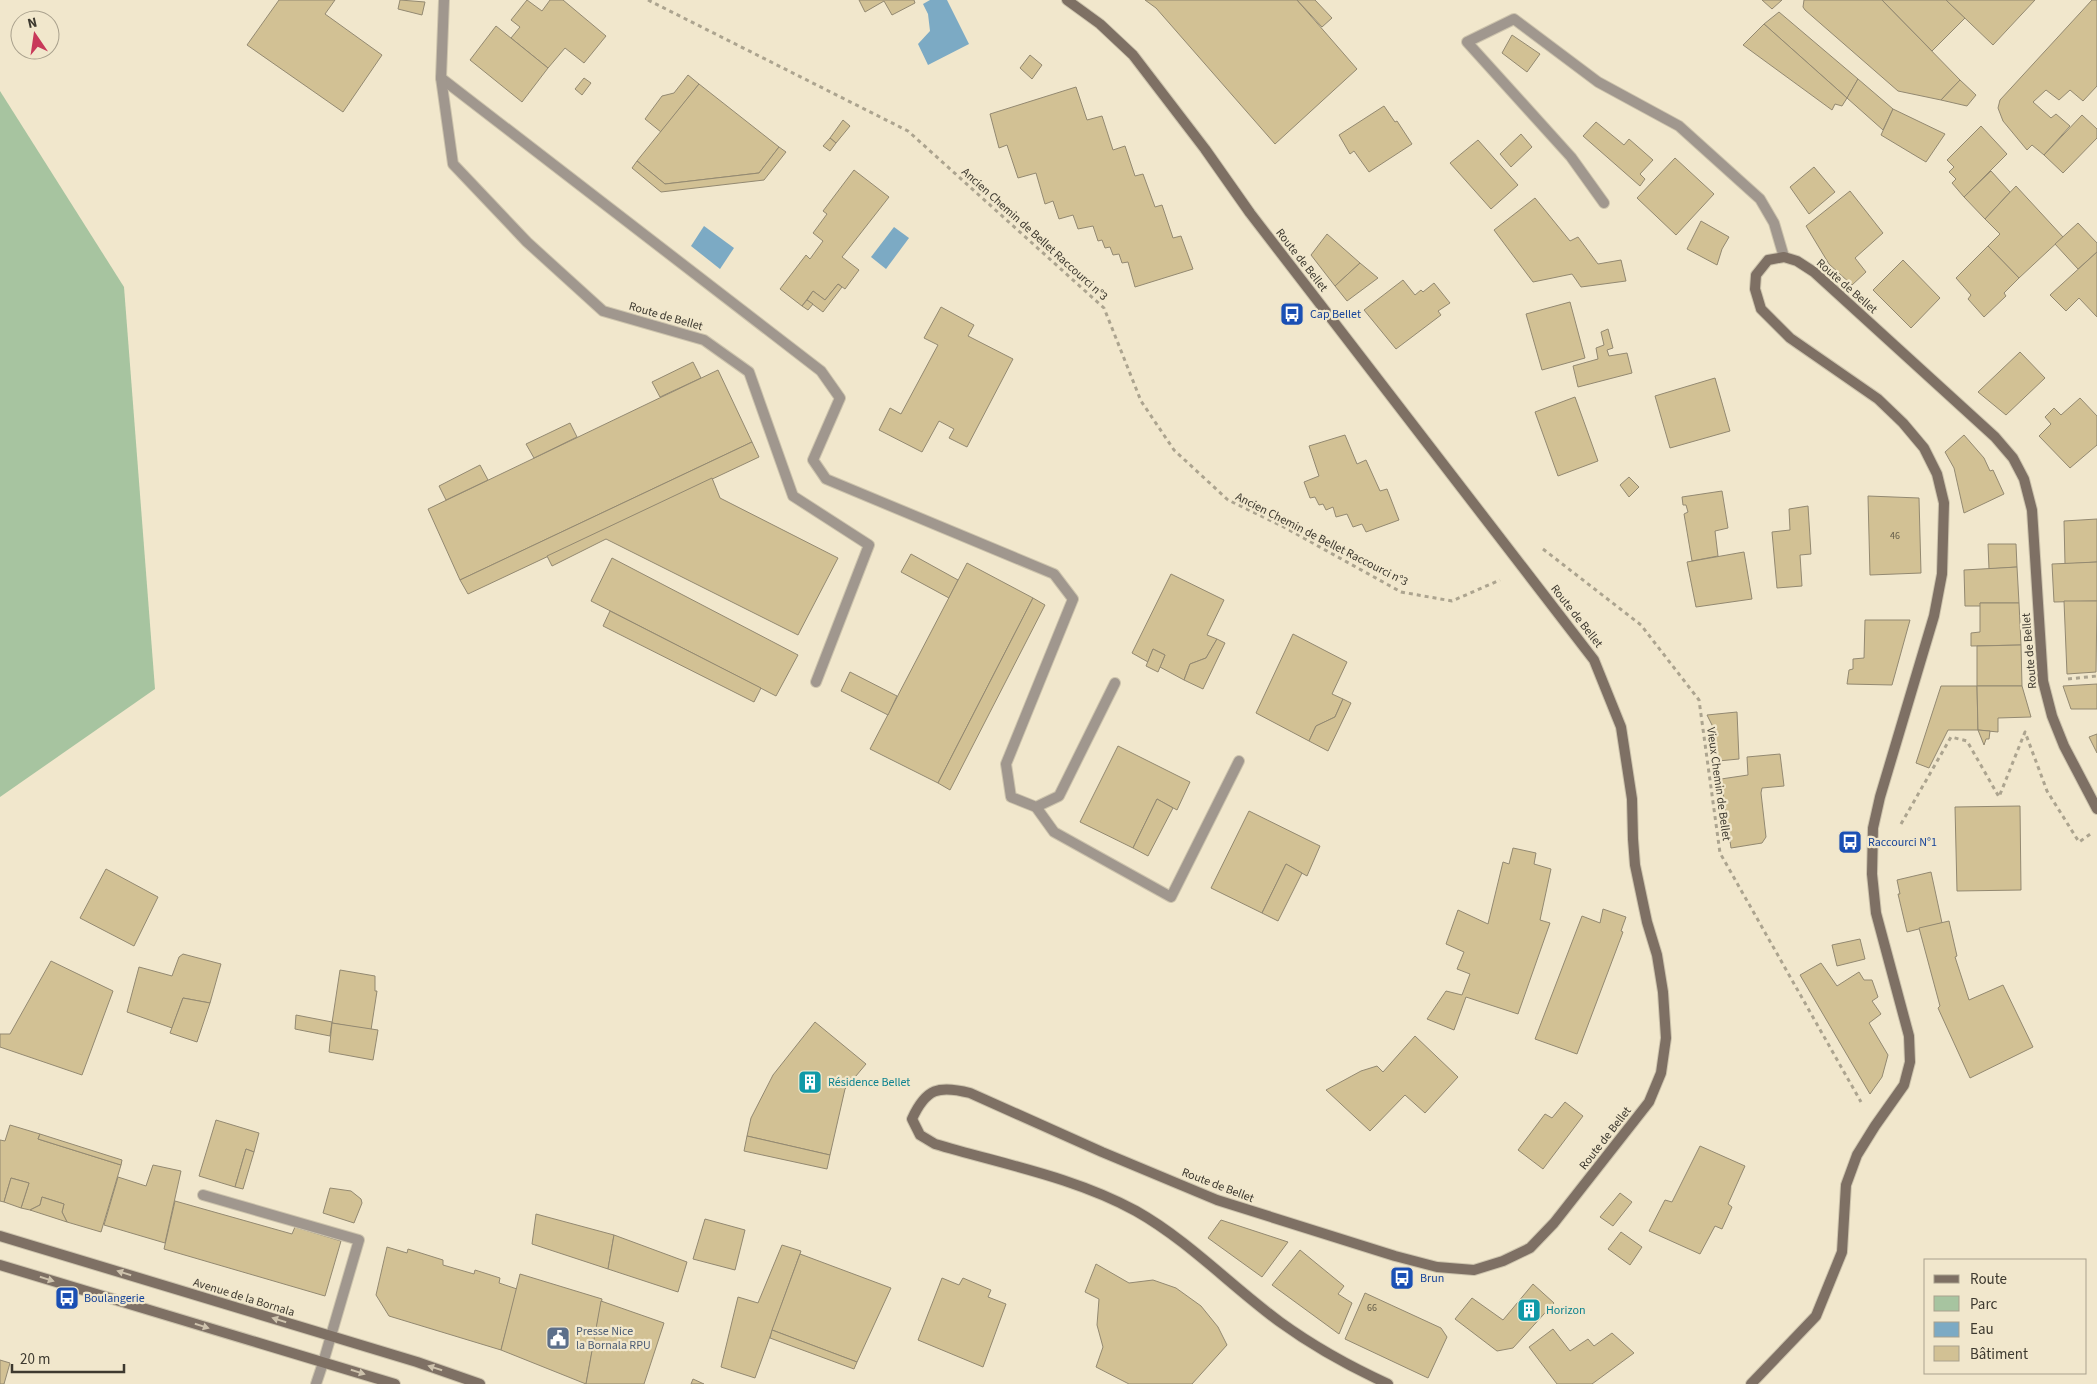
<svg xmlns="http://www.w3.org/2000/svg" width="2097" height="1384" viewBox="0 0 2097 1384" font-family="'Source Sans 3',sans-serif">
<style>
.green{fill:#a7c4a0}
.water{fill:#7caac4}
.building{fill:#d2c194;stroke:#938971}
.lines{fill:none;stroke-linecap:round;stroke-linejoin:round}
.lane-casing{stroke:#cdc4ad;stroke-width:12}
.street-casing{stroke:#cdc4ad;stroke-width:12}
.secondary-casing{stroke:#cdc4ad;stroke-width:12}
.path{stroke:#aca48f;stroke-width:3;stroke-dasharray:4 4;stroke-linecap:butt}
.lane{stroke:#a0978e;stroke-width:10}
.street{stroke:#a0978e;stroke-width:10}
.secondary{stroke:#7e7064;stroke-width:10}
.oneway{fill:#cec3ad}
.labels{text-anchor:middle;stroke-width:4.5;stroke-linejoin:round;paint-order:stroke}
.number-label{font-size:10px;fill:#625b48}
.street-label{font-size:12px;fill:#3d392f;stroke:#f1e7cc}
.transit-label{font-size:12px;fill:#164399;stroke:#f1e7cc;text-anchor:start}
.culture-label{font-size:12px;fill:#0d838f;stroke:#f1e7cc;text-anchor:start}
.service-label{font-size:12px;fill:#4e5e75;stroke:#f1e7cc;text-anchor:start}
</style>
<rect width="100%" height="100%" fill="#f1e7cc"/>
<polygon class="green" points="0,91 124,287 155,689 0,797"/>
<g class="water">
<polygon points="930,0 947,0 969,44 928,65 918,44 930,31 928,14 923,4"/>
<polygon points="704,226 734,248 720,269 691,246"/>
<polygon points="894,227 909,238 886,269 871,257"/>
</g>
<g class="building">
<polygon points="279,0 335,0 325,14 382,55 343,112 247,45"/>
<polygon points="400,0 425,2 422,15 398,9"/>
<polygon points="527,0 542,11 550,0 563,0 606,36 584,63 565,48 548,68 511,38 520,27 511,20"/>
<polygon points="859,0 914,0 915,3 892,15 884,1 865,12"/>
<polygon points="1145,0 1297,0 1357,69 1275,144 1156,8"/>
<polygon points="1297,0 1315,0 1332,18 1322,27"/>
<polygon points="1762,0 1782,0 1772,9"/>
<polygon points="1804,0 1882,0 1960,80 1941,100 1898,91 1805,10 1803,7"/>
<polygon points="1882,0 1946,0 1965,18 1932,51"/>
<polygon points="1946,0 2035,0 1993,45"/>
<polygon points="2092,0 2097,0 2097,86 2083,101 2070,90 2059,100 2046,90 2033,102 2051,118 2056,114 2070,126 2044,155 2032,145 2027,150 2003,121 1998,108 2000,100"/>
<polygon points="1779,12 1858,79 1847,98 1764,24"/>
<polygon points="1764,24 1847,98 1842,106 1835,104 1832,110 1743,45"/>
<polygon points="496,26 548,68 522,102 470,60"/>
<polygon points="1512,35 1540,54 1527,72 1502,53"/>
<polygon points="1030,55 1042,65 1032,79 1020,68"/>
<polygon points="688,75 699,84 661,132 645,119 662,96 674,93"/>
<polygon points="584,78 591,83 582,95 575,89"/>
<polygon points="1858,79 1893,109 1883,130 1847,98"/>
<polygon points="1960,80 1976,95 1967,106 1941,100"/>
<polygon points="699,84 779,147 759,173 665,184 637,161"/>
<polygon points="1076,87 1087,120 1102,116 1113,150 1125,146 1135,176 1143,174 1155,207 1162,205 1173,238 1181,236 1193,269 1135,287 1128,262 1122,263 1119,254 1113,255 1110,247 1105,248 1102,240 1098,241 1093,226 1078,229 1073,215 1059,219 1053,201 1045,204 1036,173 1018,178 1007,145 999,148 990,114"/>
<polygon points="1384,106 1395,122 1397,121 1412,144 1369,172 1354,151 1350,154 1339,135"/>
<polygon points="1893,109 1945,134 1926,162 1881,135"/>
<polygon points="2082,115 2097,129 2097,138 2063,173 2044,155"/>
<polygon points="843,120 850,126 836,143 830,138"/>
<polygon points="1596,122 1624,145 1629,139 1653,160 1640,174 1645,179 1640,186 1583,136"/>
<polygon points="1981,126 2007,154 1964,197 1952,183 1956,179 1949,172 1954,167 1947,160"/>
<polygon points="1521,134 1532,147 1511,167 1500,154"/>
<polygon points="830,138 836,143 830,151 823,146"/>
<polygon points="1478,140 1518,185 1491,209 1450,163"/>
<polygon points="779,147 786,152 764,180 661,192 632,168 637,161 665,184 759,173"/>
<polygon points="1675,158 1714,194 1676,235 1637,198"/>
<polygon points="1814,167 1835,192 1809,214 1790,187"/>
<polygon points="854,170 889,197 842,257 859,270 845,289 838,284 825,300 813,291 802,306 780,289 806,255 810,259 823,241 813,233 827,214 823,211"/>
<polygon points="1991,171 2010,192 1985,219 1964,197"/>
<polygon points="2016,186 2063,237 2019,278 1988,246 2000,234 1985,219"/>
<polygon points="1850,191 1883,233 1855,258 1866,272 1852,285 1829,264 1806,226"/>
<polygon points="1535,198 1570,241 1578,237 1598,264 1621,260 1626,281 1581,287 1572,274 1533,282 1494,230"/>
<polygon points="1701,221 1729,237 1722,249 1717,265 1687,249"/>
<polygon points="2078,223 2097,243 2097,252 2078,269 2055,244"/>
<polygon points="1327,234 1360,263 1335,286 1311,255"/>
<polygon points="1988,246 2019,278 2004,293 2006,296 1984,317 1968,299 1971,295 1956,278"/>
<polygon points="2097,252 2097,317 2079,298 2066,311 2050,295"/>
<polygon points="1903,260 1940,298 1911,328 1873,290"/>
<polygon points="1360,263 1378,278 1347,301 1335,286"/>
<polygon points="1403,280 1415,295 1421,290 1423,292 1434,283 1450,303 1438,311 1441,315 1396,349 1364,310"/>
<polygon points="838,284 842,287 823,312 807,300 813,291 825,300"/>
<polygon points="807,300 813,304 808,310 802,306"/>
<polygon points="1570,302 1585,358 1542,370 1526,314"/>
<polygon points="941,307 974,325 968,336 1013,359 967,447 949,438 954,429 939,421 922,452 879,430 890,408 901,414 938,345 924,338"/>
<polygon points="1608,329 1613,348 1607,350 1609,356 1627,353 1632,373 1578,387 1573,366 1598,359 1596,348 1604,345 1601,332"/>
<polygon points="2020,352 2045,378 2006,415 1978,392"/>
<polygon points="693,362 701,378 660,397 652,382"/>
<polygon points="718,370 752,442 460,580 428,509"/>
<polygon points="1715,378 1730,431 1670,448 1655,396"/>
<polygon points="1575,397 1598,461 1558,476 1535,412"/>
<polygon points="2080,398 2097,416 2097,445 2070,468 2039,436 2051,424 2045,417 2054,408 2061,415"/>
<polygon points="570,423 577,437 534,458 526,444"/>
<polygon points="1345,435 1357,464 1366,460 1380,491 1387,489 1399,520 1366,532 1362,524 1353,527 1347,514 1336,517 1333,507 1326,510 1323,504 1319,505 1315,497 1310,498 1304,482 1319,476 1309,446"/>
<polygon points="1964,435 1984,458 1990,471 1993,470 2004,494 1964,513 1954,468 1945,452"/>
<polygon points="752,442 759,457 468,594 460,580"/>
<polygon points="480,465 488,480 446,500 439,486"/>
<polygon points="1629,477 1639,487 1629,497 1620,485"/>
<polygon points="712,478 720,498 838,558 798,635 606,539 552,566 547,556"/>
<polygon points="1722,491 1728,528 1715,531 1718,556 1692,561 1684,514 1688,512 1686,505 1683,505 1682,497"/>
<polygon points="1868,496 1919,498 1921,573 1870,575"/>
<polygon points="1808,506 1811,554 1800,555 1802,586 1777,588 1772,532 1790,530 1789,509"/>
<polygon points="2097,519 2097,562 2065,564 2064,521"/>
<polygon points="1988,544 2016,544 2017,567 1989,569"/>
<polygon points="1744,552 1752,599 1696,607 1687,562"/>
<polygon points="911,554 958,580 949,598 901,572"/>
<polygon points="612,558 798,655 776,696 591,601"/>
<polygon points="2097,562 2097,601 2054,602 2052,564"/>
<polygon points="967,563 1033,598 938,783 870,749"/>
<polygon points="2017,567 2019,603 1980,603 1981,606 1965,606 1964,570"/>
<polygon points="1171,574 1224,600 1207,635 1217,639 1206,658 1190,664 1184,680 1160,667 1165,655 1153,649 1148,662 1132,653"/>
<polygon points="1033,598 1045,605 950,790 938,783"/>
<polygon points="2064,601 2097,601 2096,672 2067,674"/>
<polygon points="1980,603 2019,603 2021,645 1971,646 1971,633 1980,632"/>
<polygon points="610,611 761,688 754,702 603,626"/>
<polygon points="1865,620 1910,620 1892,685 1847,684 1849,670 1853,669 1853,659 1864,658"/>
<polygon points="1293,634 1347,662 1332,694 1343,699 1335,717 1316,726 1309,741 1256,713"/>
<polygon points="1217,639 1225,643 1203,689 1184,680 1190,664 1206,658"/>
<polygon points="2021,645 2022,686 1977,686 1977,646"/>
<polygon points="1153,649 1165,655 1158,672 1146,666"/>
<polygon points="850,672 897,696 888,715 841,691"/>
<polygon points="2097,684 2097,709 2071,709 2063,686"/>
<polygon points="1941,686 1977,686 1978,730 1948,730 1929,768 1916,763"/>
<polygon points="1977,686 2022,686 2031,717 1998,718 1998,732 1978,730"/>
<polygon points="1343,699 1351,703 1328,751 1309,741 1316,726 1335,717"/>
<polygon points="1737,712 1739,759 1718,761 1713,727 1707,715"/>
<polygon points="1978,730 1990,731 1989,739 1986,739 1984,745"/>
<polygon points="2097,734 2097,753 2089,737"/>
<polygon points="1118,746 1190,782 1177,810 1157,799 1133,848 1080,822"/>
<polygon points="1780,754 1784,786 1762,788 1761,793 1766,837 1762,843 1731,848 1721,779 1748,775 1747,757"/>
<polygon points="1157,799 1173,808 1148,856 1133,848"/>
<polygon points="2020,806 2021,890 1957,891 1955,807"/>
<polygon points="1249,811 1320,846 1307,876 1286,864 1262,913 1211,888"/>
<polygon points="1513,848 1536,853 1534,864 1551,869 1540,920 1550,923 1518,1014 1466,997 1454,1030 1427,1019 1446,991 1462,995 1470,974 1457,969 1464,952 1446,944 1458,910 1488,924 1503,862 1509,864"/>
<polygon points="1286,864 1302,873 1278,921 1262,913"/>
<polygon points="106,869 158,897 134,946 80,918"/>
<polygon points="1931,872 1942,923 1907,932 1898,894 1900,894 1897,880"/>
<polygon points="1603,909 1626,917 1621,931 1623,932 1577,1054 1535,1039 1582,916 1600,923"/>
<polygon points="1949,921 1957,956 1955,957 1969,1000 2003,985 2033,1047 1970,1078 1938,1008 1940,1006 1919,928"/>
<polygon points="1860,939 1865,959 1837,966 1832,945"/>
<polygon points="183,954 221,964 210,1003 183,998 172,1028 127,1012 139,967 172,976 179,957"/>
<polygon points="51,961 113,991 82,1075 0,1047 0,1034 10,1034"/>
<polygon points="1821,963 1837,986 1859,972 1864,980 1872,980 1878,997 1872,1001 1881,1014 1869,1023 1888,1055 1882,1077 1870,1094 1800,975"/>
<polygon points="340,970 375,976 375,991 377,991 371,1030 332,1023"/>
<polygon points="183,998 210,1003 197,1042 170,1033"/>
<polygon points="296,1015 332,1022 330,1036 295,1029"/>
<polygon points="815,1022 866,1064 845,1089 830,1155 747,1136 751,1118 773,1075"/>
<polygon points="332,1023 378,1030 373,1060 329,1052"/>
<polygon points="1415,1036 1458,1077 1425,1113 1405,1095 1370,1131 1326,1090 1361,1071 1377,1066 1383,1072"/>
<polygon points="1565,1102 1583,1116 1543,1169 1518,1150 1545,1114 1552,1118"/>
<polygon points="216,1120 259,1133 254,1152 246,1149 235,1187 199,1176"/>
<polygon points="10,1125 40,1134 38,1139 121,1165 101,1232 67,1222 62,1212 64,1204 42,1197 40,1205 30,1210 21,1208 29,1183 11,1178 4,1202 0,1201 0,1140 5,1141"/>
<polygon points="40,1134 122,1160 121,1165 38,1139"/>
<polygon points="747,1136 830,1155 827,1169 744,1151"/>
<polygon points="1700,1146 1745,1166 1728,1204 1732,1207 1722,1229 1715,1226 1700,1254 1649,1231 1665,1200 1672,1202"/>
<polygon points="246,1149 254,1152 243,1189 235,1187"/>
<polygon points="153,1165 181,1171 165,1243 104,1225 118,1177 146,1186"/>
<polygon points="11,1178 29,1183 21,1208 4,1202"/>
<polygon points="330,1188 351,1191 361,1199 362,1203 354,1223 323,1213"/>
<polygon points="1620,1193 1632,1202 1613,1226 1600,1217"/>
<polygon points="42,1197 64,1204 62,1212 67,1222 30,1210 40,1205"/>
<polygon points="175,1201 292,1234 295,1227 341,1241 325,1296 164,1249"/>
<polygon points="536,1214 614,1235 608,1269 532,1244"/>
<polygon points="705,1219 745,1230 735,1270 693,1259"/>
<polygon points="1221,1220 1288,1242 1262,1277 1208,1238"/>
<polygon points="1621,1232 1642,1247 1630,1265 1608,1249"/>
<polygon points="614,1235 687,1262 678,1292 608,1269"/>
<polygon points="782,1245 801,1251 755,1378 721,1367 738,1297 758,1303"/>
<polygon points="387,1247 407,1253 408,1249 443,1260 443,1265 474,1274 475,1270 500,1278 499,1283 517,1289 501,1350 389,1316 376,1295"/>
<polygon points="1300,1250 1344,1286 1338,1294 1352,1303 1339,1334 1272,1285"/>
<polygon points="800,1254 891,1288 857,1362 772,1330"/>
<polygon points="1096,1264 1129,1283 1153,1280 1176,1288 1201,1306 1218,1327 1227,1345 1192,1384 1129,1384 1096,1367 1103,1347 1097,1325 1099,1299 1085,1292"/>
<polygon points="520,1274 602,1299 586,1384 501,1350"/>
<polygon points="942,1278 959,1285 963,1278 991,1290 988,1297 1006,1304 983,1367 918,1340"/>
<polygon points="1533,1284 1554,1303 1513,1348 1497,1351 1455,1319 1472,1298 1503,1320"/>
<polygon points="1365,1293 1441,1328 1447,1337 1428,1378 1345,1339"/>
<polygon points="601,1301 664,1323 644,1384 586,1384"/>
<polygon points="1553,1329 1570,1351 1588,1339 1594,1346 1612,1333 1634,1353 1592,1384 1557,1384 1529,1347"/>
<polygon points="772,1330 857,1362 854,1369 770,1338"/>
<polygon points="0,1360 10,1363 4,1384 0,1384"/>
<polygon points="693,1379 704,1384 691,1384"/>
</g>
<g class="lines">
<g class="lane-casing">
<g id="lane">
<polyline points="441,78 821,371 840,398 813,460 826,479 1054,574 1073,599 1006,764 1011,797 1036,807 1059,796 1115,683"/>
<polyline points="1036,807 1054,832 1171,897 1239,761"/>
<polyline points="316,1384 323,1363"/>
</g>
</g>
<g class="street-casing">
<g id="street">
<polyline points="444,0 441,78 453,164 527,242 603,311 704,340 749,372 793,496 869,545 816,682"/>
<polyline points="1604,203 1571,157 1467,42 1514,19 1598,82 1679,126 1760,199 1774,223 1784,257"/>
<polyline points="203,1195 359,1240 323,1363"/>
</g>
</g>
<g class="secondary-casing">
<g id="secondary">
<path d="M 1067,0 L 1100,24 L 1133,55 L 1205,149 L 1250,213 L 1594,660 L 1621,727 L 1632,799 L 1633,839 L 1635,865 L 1647,922 L 1657,955 L 1663,992 L 1666,1038 L 1661,1073 L 1649,1102 L 1554,1223 L 1530,1248 L 1503,1261 L 1474,1270 L 1437,1267 L 1395,1256 L 1217,1200 L 1102,1152 L 970,1093 C 939,1085 926,1088 912,1119 L 920,1135 L 935,1144 C 1002,1164 1074,1177 1136,1211 C 1189,1241 1231,1286 1280,1322 C 1313,1346 1351,1367 1388,1384"/>
<polyline points="0,1236 417,1362 480,1384"/>
<polyline points="0,1265 395,1384"/>
<polyline points="1751,1384 1816,1316 1842,1252 1846,1185 1857,1155 1875,1126 1904,1085 1910,1062 1909,1036 1876,913 1872,874 1873,828 1880,797 1934,616 1942,574 1944,503 1937,474 1924,448 1903,423 1878,399 1790,338 1761,309 1755,289 1756,275 1768,260 1784,257 1797,261 1814,272 1995,437 2013,458 2024,479 2032,510 2043,681 2052,716 2064,746 2097,809"/>
</g>
</g>
<g class="path">
<polyline points="648,0 908,131 1104,308 1141,401 1174,450 1228,500 1282,526 1401,592 1452,601 1500,580"/>
<polyline points="1543,549 1641,625 1699,700 1720,853 1861,1102"/>
<polyline points="2068,679 2097,676"/>
<polyline points="1901,824 1951,737 1967,741 1999,797 2025,732 2047,791 2079,842 2092,833"/>
</g>
<use href="#lane" class="lane"/>
<use href="#street" class="street"/>
<use href="#secondary" class="secondary"/>
</g>
<defs><path id="oneway-solid" d="M-6-.8H1V-3.2L6.5 0L1 3.2V.8H-6Z" transform="scale(1.25)"/></defs>
<g class="oneway">
<use href="#oneway-solid" transform="translate(124 1273) rotate(-163)"/>
<use href="#oneway-solid" transform="translate(47 1279) rotate(17)"/>
<use href="#oneway-solid" transform="translate(279 1320) rotate(-163)"/>
<use href="#oneway-solid" transform="translate(202 1326) rotate(17)"/>
<use href="#oneway-solid" transform="translate(435 1368) rotate(-162)"/>
<use href="#oneway-solid" transform="translate(358 1372) rotate(17)"/>
</g>
<defs>
<g id="bus-square" transform="scale(1.25)"><rect x="-9" y="-9" width="18" height="18" rx="4" fill="#1a4fb4" stroke="#f1e7cc"/><path d="M-5-6H5V4H4V6H2V4H-2V6H-4V4H-5ZM-3.5-4V0h7V-4ZM-3.5 1.2v1.5H-2V1.2ZM2 1.2v1.5H3.5V1.2Z" fill="#fff"/></g>
<g id="building-square" transform="scale(1.25)"><rect x="-9" y="-9" width="18" height="18" rx="4" fill="#0f9aa8" stroke="#f1e7cc"/><path d="M-4-6H4V6H1V3H-1V6H-4ZM-2.5-4.3h1.7v1.8h-1.7ZM.8-4.3h1.7v1.8H.8ZM-2.5-1h1.7V.8h-1.7ZM.8-1h1.7V.8H.8Z" fill="#fff"/></g>
<g id="civic-square" transform="scale(1.25)"><rect x="-9" y="-9" width="18" height="18" rx="4" fill="#5c6f8a" stroke="#f1e7cc"/><path d="M-.6-6.5H3V-4.5H.6V-3L4-1V1h2V6H-6V1h2V-1L-.6-3ZM-1.2 2.5V6h2.4V2.5Z" fill="#fff"/></g>
</defs>
<g fill-rule="evenodd">
<use href="#bus-square" x="1292" y="314"/>
<use href="#bus-square" x="1850" y="842"/>
<use href="#building-square" x="810" y="1082"/>
<use href="#bus-square" x="1402" y="1278"/>
<use href="#bus-square" x="67" y="1298"/>
<use href="#building-square" x="1529" y="1310"/>
<use href="#civic-square" x="558" y="1338"/>
</g>
<g class="labels">
<g class="number-label">
<text x="1895" y="539">46</text>
<text x="1372" y="1311">66</text>
</g>
<g class="street-label">
<text transform="translate(1035 234) rotate(42)" y="4">Ancien Chemin de Bellet Raccourci n°3</text>
<text transform="translate(1302 260) rotate(52)" y="4">Route de Bellet</text>
<text transform="translate(1847 286) rotate(41)" y="4">Route de Bellet</text>
<text transform="translate(666 316) rotate(16)" y="4">Route de Bellet</text>
<text transform="translate(1322 539) rotate(27)" y="4">Ancien Chemin de Bellet Raccourci n°3</text>
<text transform="translate(1577 616) rotate(52)" y="4">Route de Bellet</text>
<text transform="translate(2029 651) rotate(-95)" y="4">Route de Bellet</text>
<text transform="translate(1719 784) rotate(82)" y="4">Vieux Chemin de Bellet</text>
<text transform="translate(1605 1138) rotate(-52)" y="4">Route de Bellet</text>
<text transform="translate(1218 1185) rotate(21)" y="4">Route de Bellet</text>
<text transform="translate(244 1297) rotate(17)" y="4">Avenue de la Bornala</text>
</g>
<g class="transit-label">
<text x="1310" y="318">Cap Bellet</text>
<text x="1868" y="846">Raccourci N°1</text>
<text x="1420" y="1282">Brun</text>
<text x="84" y="1302">Boulangerie</text>
</g>
<g class="culture-label">
<text x="828" y="1086">Résidence Bellet</text>
<text x="1546" y="1314">Horizon</text>
</g>
<g class="service-label">
<text x="576" y="1335">Presse Nice<tspan x="576" dy="14">la Bornala RPU</tspan></text>
</g>
</g>
<rect x="1924" y="1259" width="162" height="115" fill="#f1e7cc" stroke="#a9a18d"/>
<rect x="1934" y="1275" width="25" height="8" fill="#7e7064" stroke="#a9a18d"/>
<text x="1970" y="1284" font-size="15" fill="#3d392f">Route</text>
<rect x="1934" y="1296" width="25" height="15" fill="#a7c4a0" stroke="#a9a18d"/>
<text x="1970" y="1309" font-size="15" fill="#3d392f">Parc</text>
<rect x="1934" y="1322" width="25" height="15" fill="#7caac4" stroke="#a9a18d"/>
<text x="1970" y="1334" font-size="15" fill="#3d392f">Eau</text>
<rect x="1934" y="1346" width="25" height="15" fill="#d2c194" stroke="#a9a18d"/>
<text x="1970" y="1359" font-size="15" fill="#3d392f">Bâtiment</text>
<g transform="translate(35 35) rotate(347)"><circle r="24" fill="#f1e7cc" stroke="#a9a18d"/>
<path d="M0-4L9 19L0 12L-9 19Z" fill="#c8395a"/>
<text y="-8" font-size="14" font-weight="bold" text-anchor="middle" fill="#3d392f">N</text>
</g>
<path d="M12 1364v8h112v-8" fill="none" stroke="#3d392f" stroke-width="2.5"/>
<text x="20" y="1364" font-size="15" fill="#3d392f" stroke="#f1e7cc" stroke-width="4" paint-order="stroke">20 m</text>
</svg>
